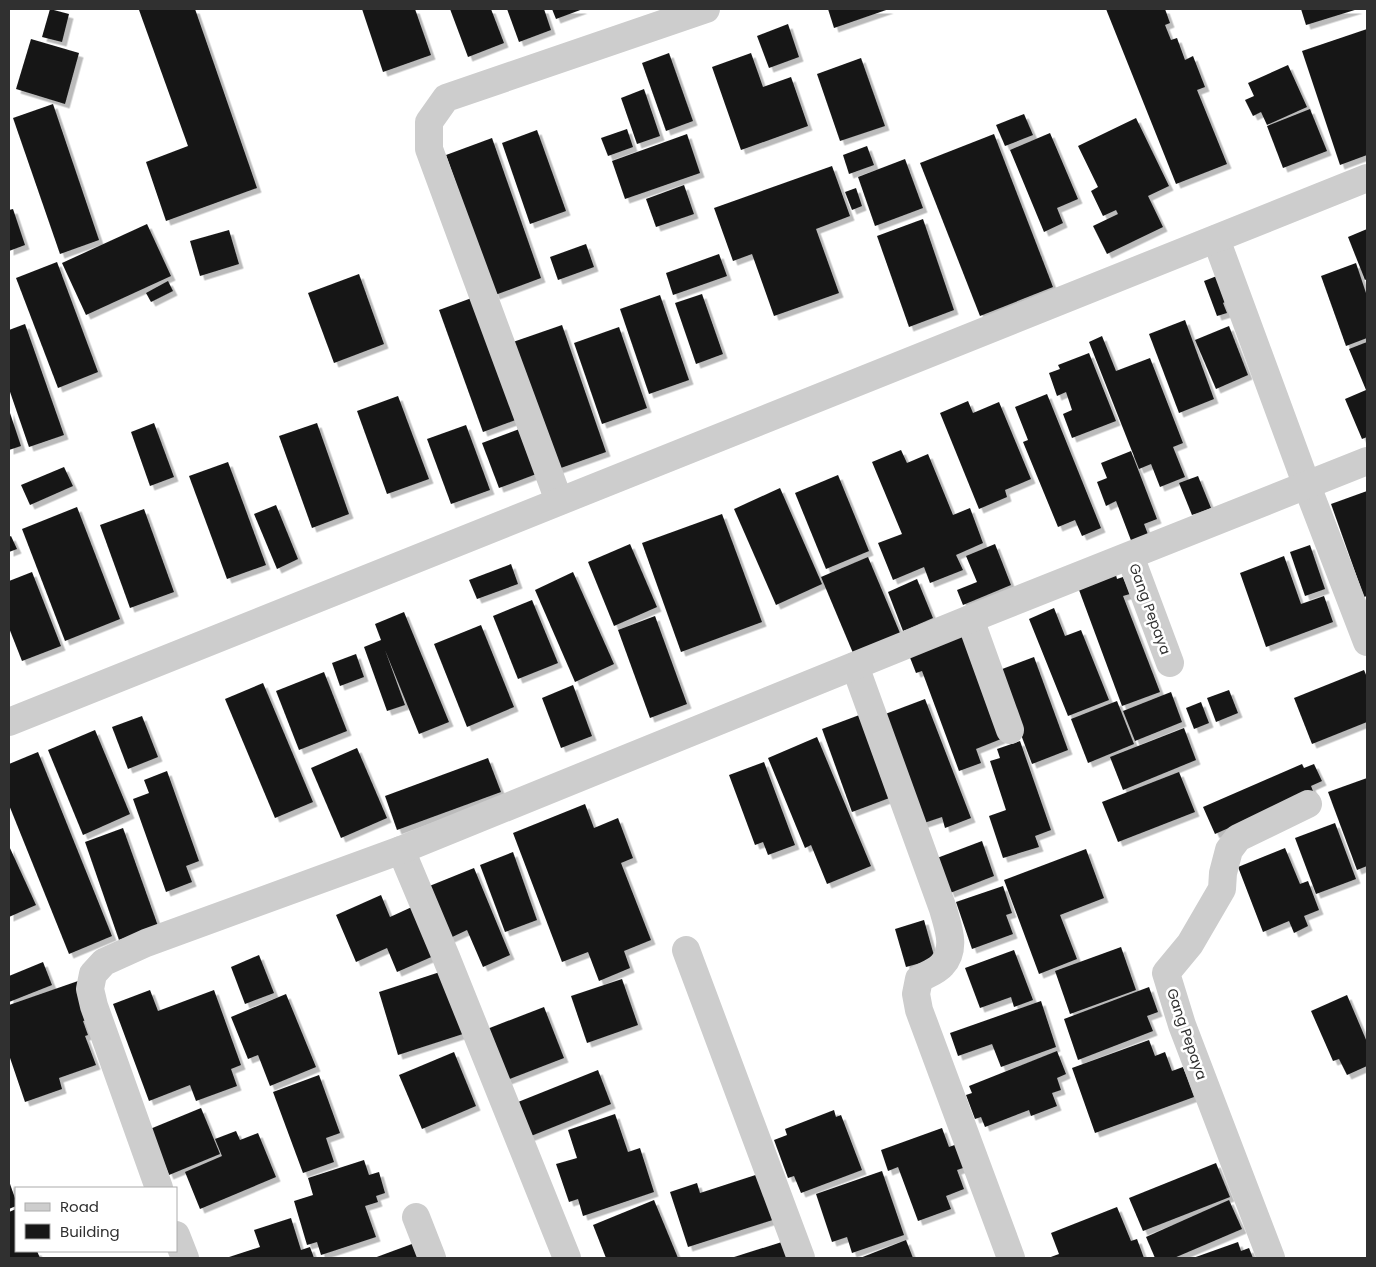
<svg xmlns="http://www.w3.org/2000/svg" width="1376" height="1267" viewBox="0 0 1376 1267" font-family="Poppins,sans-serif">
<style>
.building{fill:#171717;filter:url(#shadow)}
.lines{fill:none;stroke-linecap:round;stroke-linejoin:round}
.minor{stroke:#cdcdcd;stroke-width:28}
.labels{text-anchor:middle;stroke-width:5;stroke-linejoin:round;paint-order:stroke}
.street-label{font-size:14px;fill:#303030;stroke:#fff}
</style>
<defs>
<filter id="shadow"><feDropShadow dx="4.5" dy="4.5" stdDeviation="0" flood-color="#0004"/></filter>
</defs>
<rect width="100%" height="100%" fill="#fff"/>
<g class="building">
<polygon points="50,9 69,14 62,42 42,37"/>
<polygon points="143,9 195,9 257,188 166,221 146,162 188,146 139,10"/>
<polygon points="362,9 415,9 431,55 383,72"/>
<polygon points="450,9 491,9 504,43 468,57"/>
<polygon points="507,9 544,9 551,30 519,42"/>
<polygon points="552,9 583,9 556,19"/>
<polygon points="828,9 889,9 834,28"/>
<polygon points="1106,9 1165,9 1170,23 1165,25 1171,40 1177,38 1185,60 1193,56 1205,87 1197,90 1227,164 1176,184"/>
<polygon points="1301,9 1358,9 1306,25"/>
<polygon points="788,24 799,57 769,68 757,36"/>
<polygon points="1367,29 1367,155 1340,165 1302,51"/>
<polygon points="31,39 79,53 65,104 16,89"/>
<polygon points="669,53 693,121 666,131 642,63"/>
<polygon points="751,53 763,87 791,77 808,126 741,150 712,67"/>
<polygon points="861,58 885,126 840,141 817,74"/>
<polygon points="1288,65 1307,107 1267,125 1261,112 1253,116 1245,100 1254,96 1248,83"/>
<polygon points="644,89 660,136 637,144 621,98"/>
<polygon points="53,104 99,240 60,254 13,118"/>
<polygon points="1310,109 1327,151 1283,168 1267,126"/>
<polygon points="1024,114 1033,135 1005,146 996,125"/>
<polygon points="1136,118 1169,186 1148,196 1163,227 1107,254 1093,226 1118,214 1116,210 1103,216 1091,191 1098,187 1078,146"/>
<polygon points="627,129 633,147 608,156 601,138"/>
<polygon points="537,130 566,211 530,224 502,143"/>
<polygon points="1050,133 1078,199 1057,208 1063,223 1044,232 1010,150"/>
<polygon points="687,134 700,173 625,199 612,161"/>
<polygon points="994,134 1053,287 980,316 920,163"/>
<polygon points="492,138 541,278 495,295 446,155"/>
<polygon points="867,146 874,165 849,174 843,155"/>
<polygon points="905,159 923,208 875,226 858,177"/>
<polygon points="832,166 850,216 816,229 839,293 774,316 752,254 733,261 714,208"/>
<polygon points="684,185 694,214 656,227 646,199"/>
<polygon points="856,188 862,206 852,210 845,192"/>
<polygon points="13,209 25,245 9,251 9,210"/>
<polygon points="923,219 954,310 909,327 877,236"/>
<polygon points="147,224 171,276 86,315 62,263"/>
<polygon points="1367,229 1367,279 1365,280 1348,237"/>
<polygon points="229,230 239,264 200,276 190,241"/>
<polygon points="586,244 594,267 558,280 550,257"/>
<polygon points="719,254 727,276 673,295 666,273"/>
<polygon points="57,262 98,372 58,388 16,278"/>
<polygon points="1356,263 1367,296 1367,338 1346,346 1321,276"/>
<polygon points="359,274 384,344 334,363 308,293"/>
<polygon points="1222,274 1231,299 1223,303 1227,313 1217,316 1204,281"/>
<polygon points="168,281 173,291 151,302 146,293"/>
<polygon points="702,294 723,354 696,364 675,303"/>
<polygon points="660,295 689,380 649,394 620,309"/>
<polygon points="477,296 521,418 483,432 439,310"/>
<polygon points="1185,320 1214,399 1179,413 1149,334"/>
<polygon points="25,324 64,435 29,447 9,389 9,330"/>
<polygon points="562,325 606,452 558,469 513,342"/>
<polygon points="1229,326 1248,375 1216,389 1195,340"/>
<polygon points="619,327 647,408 602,424 574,343"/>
<polygon points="1102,336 1116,371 1150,358 1183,443 1173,447 1185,477 1160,487 1151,464 1139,469 1089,342"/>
<polygon points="1367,342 1367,437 1362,439 1345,399 1366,390 1349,349"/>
<polygon points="1089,353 1116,421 1072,438 1063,414 1072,410 1066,392 1057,396 1049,373 1060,369 1058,365"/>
<polygon points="1047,394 1101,528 1082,536 1075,520 1058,527 1023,442 1028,440 1015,407"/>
<polygon points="398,396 429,479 387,494 357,411"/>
<polygon points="968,401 973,413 999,402 1031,479 1005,490 1007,497 979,509 940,413"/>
<polygon points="9,410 21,446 9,450"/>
<polygon points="154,423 174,477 150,486 131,432"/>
<polygon points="317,423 349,514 312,528 279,436"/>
<polygon points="466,425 490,490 451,504 427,439"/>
<polygon points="522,428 539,473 499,488 482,443"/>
<polygon points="901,450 907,463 928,454 953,515 970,508 983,543 956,555 963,570 930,583 924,567 893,580 878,543 902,534 872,462"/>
<polygon points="1131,451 1157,519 1144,524 1149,537 1132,543 1116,501 1106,506 1097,482 1107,478 1101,463"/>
<polygon points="228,462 266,565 227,579 189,476"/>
<polygon points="64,467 73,486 30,505 21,485"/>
<polygon points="838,475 869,551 826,569 795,493"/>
<polygon points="1198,476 1211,508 1192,515 1179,483"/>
<polygon points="780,488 822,584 776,605 734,509"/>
<polygon points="1367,491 1367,596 1364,597 1331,504"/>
<polygon points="276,505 298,559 277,569 254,514"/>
<polygon points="77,507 120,619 65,641 22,529"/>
<polygon points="144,509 174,592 130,608 100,525"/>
<polygon points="722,514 762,622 681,652 642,543"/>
<polygon points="11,536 17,549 9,552 9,537"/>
<polygon points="630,544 657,607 614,626 588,562"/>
<polygon points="995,544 1011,585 963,605 957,590 977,582 966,556"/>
<polygon points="1310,545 1325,589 1305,596 1290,552"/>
<polygon points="1284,556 1301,604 1324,596 1333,622 1266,647 1240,573"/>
<polygon points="868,557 900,633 853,653 821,577"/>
<polygon points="511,564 518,584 477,599 469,580"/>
<polygon points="32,572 61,646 22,661 9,628 9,581"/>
<polygon points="573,572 614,664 575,682 535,590"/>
<polygon points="1116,575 1117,579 1123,577 1130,594 1123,596 1160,692 1122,706 1079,590"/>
<polygon points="917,579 933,618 903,631 888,592"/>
<polygon points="532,600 558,663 518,679 493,616"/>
<polygon points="1054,608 1065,636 1081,630 1109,700 1068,716 1029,619"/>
<polygon points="404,612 449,722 419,734 385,650 405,705 387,711 364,647 381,640 375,624"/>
<polygon points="655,616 687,704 650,718 618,630"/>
<polygon points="481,625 514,707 467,727 434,644"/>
<polygon points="962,634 1001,739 976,749 981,763 959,771 922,671 916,673 909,655"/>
<polygon points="356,654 364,677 340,686 332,663"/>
<polygon points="1034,657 1068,750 1032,764 997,671"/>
<polygon points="1364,670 1367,677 1367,722 1312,744 1294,698"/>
<polygon points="324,672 347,731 299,750 276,691"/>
<polygon points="263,683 313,802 275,818 225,699"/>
<polygon points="573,685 592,736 561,748 542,698"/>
<polygon points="1229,690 1238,713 1216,722 1207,698"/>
<polygon points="1171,692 1182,722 1135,741 1123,711"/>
<polygon points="925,699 971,818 945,828 942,817 921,824 880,716"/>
<polygon points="1117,701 1134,744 1088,763 1071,719"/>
<polygon points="1201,702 1209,723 1194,729 1186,708"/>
<polygon points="862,714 892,797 852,812 822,729"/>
<polygon points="142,716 158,757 128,769 112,727"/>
<polygon points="1184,728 1196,760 1123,790 1110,757"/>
<polygon points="95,730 130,814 83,835 48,750"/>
<polygon points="817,737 871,866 827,884 811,845 805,848 768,758"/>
<polygon points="1020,741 1051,830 1035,836 1039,847 1003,858 989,816 1006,810 990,761 1000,758 997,749"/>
<polygon points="357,748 387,818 341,838 311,768"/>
<polygon points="38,752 112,936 69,954 9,805 9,764"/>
<polygon points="488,758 501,792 397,830 385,796"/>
<polygon points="764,762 795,845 768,855 763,842 755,845 729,775"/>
<polygon points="1302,764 1304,768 1314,764 1322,781 1311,786 1313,791 1215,834 1203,807"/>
<polygon points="167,771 199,861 186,866 192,882 166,892 133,799 149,793 144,780"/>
<polygon points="1179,772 1195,812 1118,842 1102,802"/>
<polygon points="1367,778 1367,866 1357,870 1328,792"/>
<polygon points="585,804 594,828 618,818 633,858 621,863 651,940 624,951 630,968 599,981 588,952 562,962 513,833"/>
<polygon points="1335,823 1356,879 1316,894 1295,838"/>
<polygon points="123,828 158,926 119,940 85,842"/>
<polygon points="982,841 994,876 950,893 937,858"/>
<polygon points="9,846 36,905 9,917"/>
<polygon points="1285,848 1300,884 1308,881 1319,910 1304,916 1308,926 1294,933 1289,921 1263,932 1238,867"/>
<polygon points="1086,849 1104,898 1060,915 1077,959 1039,974 1004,880"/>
<polygon points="513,852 537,920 505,932 480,865"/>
<polygon points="474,868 510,955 483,967 467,930 448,939 427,887"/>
<polygon points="1003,886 1012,913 1006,915 1013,934 972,949 956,902"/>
<polygon points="381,895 390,917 414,906 436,955 397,972 387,948 356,962 336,915"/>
<polygon points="924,920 935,959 906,967 895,929"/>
<polygon points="1121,947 1136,990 1070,1014 1055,971"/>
<polygon points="1014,950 1033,1000 1014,1007 1011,997 980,1008 965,968"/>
<polygon points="259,955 274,993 245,1004 231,967"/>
<polygon points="43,962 52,985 9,1002 9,976"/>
<polygon points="446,970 466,1033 398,1055 379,992"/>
<polygon points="622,979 638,1025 587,1043 571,996"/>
<polygon points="78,981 91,1019 83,1021 88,1035 85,1036 96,1065 59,1078 62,1089 25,1102 9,1055 9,1005"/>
<polygon points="1149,987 1158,1012 1147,1016 1153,1031 1078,1060 1064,1019"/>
<polygon points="150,990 158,1011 214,990 241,1065 231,1069 237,1086 196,1101 190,1085 149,1101 113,1004"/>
<polygon points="286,994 316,1067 270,1086 258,1055 248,1059 231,1017"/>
<polygon points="1347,995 1367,1042 1367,1066 1347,1075 1339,1059 1333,1061 1311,1011"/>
<polygon points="1041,1001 1056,1047 1001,1067 992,1044 958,1056 950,1033"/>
<polygon points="544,1007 564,1058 507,1080 487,1029"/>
<polygon points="1149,1040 1155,1056 1165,1052 1172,1071 1183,1067 1194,1097 1095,1133 1072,1068"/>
<polygon points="1057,1051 1066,1074 1057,1078 1061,1090 1052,1093 1057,1106 1031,1116 1029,1110 985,1127 981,1117 975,1119 966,1095 972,1093 969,1086"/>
<polygon points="454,1052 476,1106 422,1129 399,1075"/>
<polygon points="598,1070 611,1104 526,1138 513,1104"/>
<polygon points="319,1075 340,1133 326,1138 334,1162 303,1173 273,1092"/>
<polygon points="201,1108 220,1154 169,1175 150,1129"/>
<polygon points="834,1110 836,1117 841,1115 862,1170 801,1193 794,1176 788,1178 774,1140 787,1135 785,1129"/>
<polygon points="615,1114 628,1152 640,1148 654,1192 583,1216 578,1199 569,1202 556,1164 577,1158 568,1130"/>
<polygon points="942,1128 949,1147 960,1143 969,1166 957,1170 964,1189 946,1196 951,1209 918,1221 898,1167 888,1171 881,1150"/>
<polygon points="236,1131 240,1140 258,1133 276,1177 200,1209 185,1172 222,1156 215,1139"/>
<polygon points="364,1160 369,1175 379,1172 385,1193 376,1196 378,1202 365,1206 376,1237 321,1255 317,1242 307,1245 294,1201 313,1195 308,1178"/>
<polygon points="1216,1163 1230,1197 1143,1231 1129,1198"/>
<polygon points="882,1171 904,1235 852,1253 847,1237 832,1242 816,1194"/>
<polygon points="765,1172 779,1218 688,1247 670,1192 697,1183 700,1193"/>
<polygon points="9,1181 16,1201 16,1206 9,1209"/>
<polygon points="654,1200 678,1258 606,1258 593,1225"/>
<polygon points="1229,1200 1242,1229 1174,1258 1155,1258 1146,1237"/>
<polygon points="1117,1207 1131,1241 1137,1239 1144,1258 1048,1258 1059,1254 1051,1233"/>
<polygon points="16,1209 16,1251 37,1251 40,1258 9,1258 9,1212"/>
<polygon points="291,1218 301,1250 310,1247 314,1258 226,1258 260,1247 254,1230"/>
<polygon points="906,1240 913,1258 860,1258"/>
<polygon points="420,1241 427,1258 374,1258"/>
<polygon points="785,1241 790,1258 731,1258"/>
<polygon points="1238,1242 1241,1251 1249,1248 1253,1258 1193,1258"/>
</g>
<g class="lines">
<g class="minor">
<polyline points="1216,239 1307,486 1367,642"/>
<polyline points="559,501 429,149 429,122 446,98 706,9"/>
<polyline points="1130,556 1170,663"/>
<polyline points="970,619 1010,730"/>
<path d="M 855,666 L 943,909 C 948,927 957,949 942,965 C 937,971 926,975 919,979 L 916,994 L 919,1010 L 1011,1258"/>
<polyline points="9,722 1367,178"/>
<polyline points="401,850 446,957 567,1258"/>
<polyline points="686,950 801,1258"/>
<polyline points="159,1188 94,1006 90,989 93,974 104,962 146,943 401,850 970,619 1367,461"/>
<polyline points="416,1217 432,1258"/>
<polyline points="176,1235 185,1258"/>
<polyline points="1271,1258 1182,1025 1166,973 1190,944 1222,889 1223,873 1229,850 1238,838 1308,804"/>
</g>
</g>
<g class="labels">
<g class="street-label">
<text transform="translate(1150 609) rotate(70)" y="5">Gang Pepaya</text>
<text transform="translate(1187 1034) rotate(71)" y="5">Gang Pepaya</text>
</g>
</g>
<rect width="1376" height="1267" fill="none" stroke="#303030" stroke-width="20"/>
<rect x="15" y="1187" width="162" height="65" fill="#ffffff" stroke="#acacac"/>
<rect x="25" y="1203" width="25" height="8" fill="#cdcdcd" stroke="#acacac"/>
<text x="60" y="1212" font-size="15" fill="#303030">Road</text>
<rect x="25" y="1224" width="25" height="15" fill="#171717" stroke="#acacac"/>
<text x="60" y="1237" font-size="15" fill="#303030">Building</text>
</svg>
